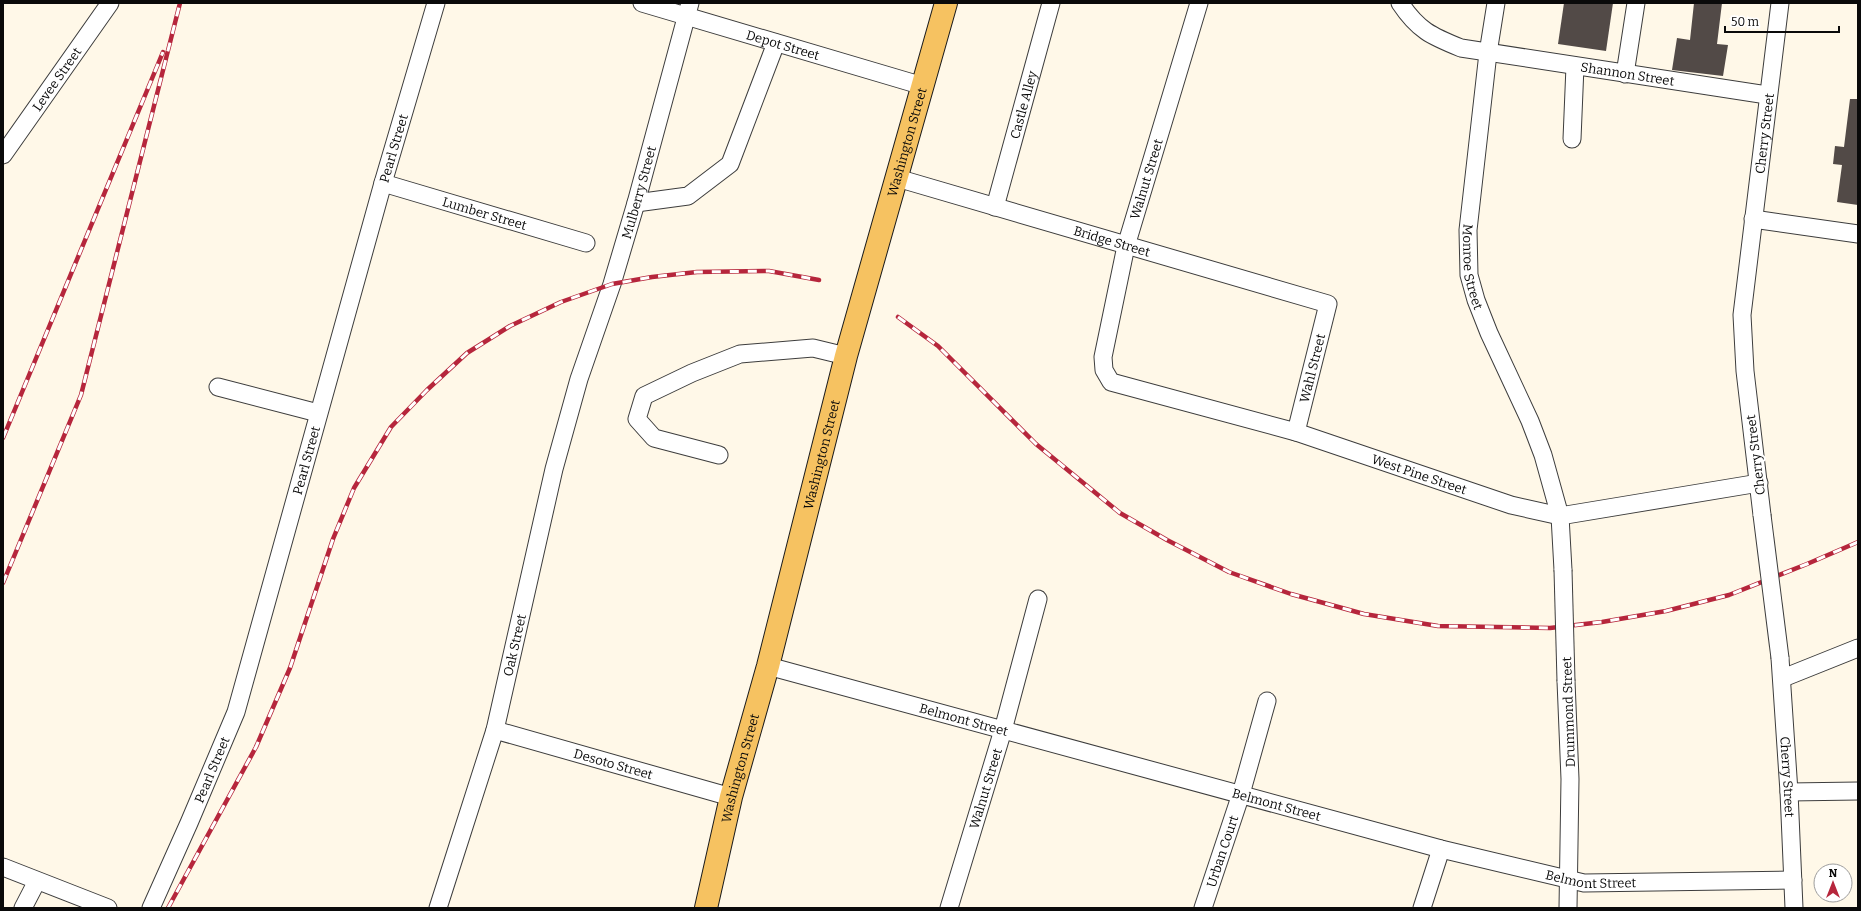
<svg xmlns="http://www.w3.org/2000/svg" width="1861" height="911" viewBox="0 0 1861 911" font-family="Bitter,serif">
<style>
.building{fill:#524a47}
.lines{fill:none;stroke-linecap:round;stroke-linejoin:round}
.minor-casing{stroke:#3d3d3d;stroke-width:19}
.major-casing{stroke:#1b1b1b;stroke-width:24}
.minor{stroke:#fff;stroke-width:17}
.major{stroke:#f6c261;stroke-width:22}
.rail-casing{stroke:#b6263c;stroke-width:4.5}
.rail{stroke:#fff;stroke-width:3;stroke-dasharray:9;stroke-linecap:butt}
.minor-bridge-casing{stroke:#3d3d3d;stroke-width:19;stroke-linecap:butt}
.minor-bridge{stroke:#fff;stroke-width:17}
.labels{text-anchor:middle;stroke-width:4;stroke-linejoin:round;paint-order:stroke}
.street-label{font-size:13px;fill:#0a0a0a;stroke:#fff}
</style>
<rect width="100%" height="100%" fill="#fff8e8"/>
<g class="building">
<polygon points="1564,3 1613,3 1606,51 1558,44"/>
<polygon points="1694,3 1722,3 1717,44 1728,45 1723,76 1672,70 1677,38 1690,40"/>
<polygon points="1850,99 1858,99 1858,205 1837,202 1842,165 1833,164 1835,146 1844,147"/>
</g>
<g class="lines">
<g class="minor-casing">
<g id="minor">
<path id="s1" d="M 642,3 L 923,86"/>
<path id="s2" d="M 1199,3 L 1126,246 L 1103,357 L 1104,370 L 1111,382 L 1296,432 L 1511,505 L 1560,516 L 1759,483"/>
<path id="s3" d="M 1400,3 C 1418,30 1431,36 1461,48 L 1767,95"/>
<path id="s4" d="M 1496,3 L 1488,53 L 1468,230 L 1469,275 L 1476,300 L 1489,333 L 1530,421 L 1543,455 L 1560,516 L 1563,570"/>
<polyline points="1625,74 1636,3"/>
<polyline points="1572,139 1575,66"/>
<path id="s5" d="M 3,155 L 110,3"/>
<path id="s6" d="M 897,178 L 1328,304 L 1296,432"/>
<path id="s7" d="M 383,183 L 586,243"/>
<polyline points="636,203 688,196 730,164 776,43"/>
<path id="s8" d="M 995,207 L 1051,3"/>
<polyline points="1753,219 1858,234"/>
<polyline points="218,387 318,413"/>
<polyline points="719,455 654,438 637,419 644,396 692,373 740,354 813,348 846,356"/>
<path id="s9" d="M 1762,515 L 1745,371 L 1742,315 L 1780,3"/>
<path id="s10" d="M 1780,658 L 1789,792 L 1794,908"/>
<path id="s11" d="M 768,666 L 1441,849 L 1584,883 L 1793,880"/>
<polyline points="1783,678 1858,648"/>
<polyline points="1566,681 1570,779 1568,908"/>
<path id="s12" d="M 495,730 L 731,797"/>
<polyline points="1789,792 1858,791"/>
<polyline points="3,867 108,908"/>
<polyline points="23,908 37,881"/>
<path id="s13" d="M 151,908 L 189,823 L 236,712 L 383,183 L 436,3"/>
<path id="s14" d="M 438,908 L 495,730 L 554,469 L 579,379 L 612,284 L 636,203 L 690,3"/>
<path id="s15" d="M 949,908 L 1003,730 L 1038,599"/>
<path id="s16" d="M 1203,908 L 1241,794 L 1267,701"/>
<polyline points="1422,908 1441,849"/>
</g>
</g>
<g class="major-casing">
<g id="major">
<path id="s17" d="M 706,908 L 731,797 L 768,666 L 846,356 L 946,3"/>
</g>
</g>
<use href="#minor" class="minor"/>
<use href="#major" class="major"/>
<g class="rail-casing">
<g id="rail">
<polyline points="898,317 938,346 1036,444 1120,513 1167,540 1229,572 1291,594 1364,614 1438,626 1550,628 1602,622 1666,611 1729,595 1807,564 1858,542"/>
<polyline points="3,438 163,52"/>
<polyline points="3,583 81,395 180,3"/>
<polyline points="168,908 256,747 290,668 333,539 354,488 391,427 427,390 467,353 510,326 561,302 612,284 652,277 697,272 769,271 819,280"/>
</g>
</g>
<use href="#rail" class="rail"/>
<g class="minor-bridge-casing">
<g id="minor-bridge">
<polyline points="1762,515 1780,658"/>
<polyline points="1563,570 1566,681"/>
</g>
</g>
<use href="#minor-bridge" class="minor-bridge"/>
</g>
<g class="labels">
<g class="street-label">
<text dy="5" stroke="none"><textPath href="#s1" startOffset="147">Depot Street</textPath></text>
<text dy="5" stroke="none"><textPath href="#s3" startOffset="246">Shannon Street</textPath></text>
<text dy="5" stroke="none"><textPath href="#s5" startOffset="93">Levee Street</textPath></text>
<text dy="5" stroke="none"><textPath href="#s8" startOffset="106">Castle Alley</textPath></text>
<text dy="5" stroke="none"><textPath href="#s9" startOffset="384">Cherry Street</textPath></text>
<text dy="5" stroke="none"><textPath href="#s17" startOffset="792">Washington Street</textPath></text>
<text dy="5" stroke="none"><textPath href="#s13" startOffset="799">Pearl Street</textPath></text>
<text transform="translate(1146 179) rotate(-73)" y="5">Walnut Street</text>
<text dy="5" stroke="none"><textPath href="#s14" startOffset="744">Mulberry Street</textPath></text>
<text dy="5" stroke="none"><textPath href="#s7" startOffset="106">Lumber Street</textPath></text>
<text dy="5" stroke="none"><textPath href="#s6" startOffset="224">Bridge Street</textPath></text>
<text dy="5" stroke="none"><textPath href="#s4" startOffset="266">Monroe Street</textPath></text>
<text transform="translate(1312 368) rotate(-76)" y="5">Wahl Street</text>
<text dy="5" stroke="none"><textPath href="#s17" startOffset="468">Washington Street</textPath></text>
<text transform="translate(1755 455) rotate(-97)" y="5">Cherry Street</text>
<text dy="5" stroke="none"><textPath href="#s13" startOffset="475">Pearl Street</textPath></text>
<text dy="5" stroke="none"><textPath href="#s2" startOffset="716">West Pine Street</textPath></text>
<text dy="5" stroke="none"><textPath href="#s14" startOffset="274">Oak Street</textPath></text>
<text transform="translate(1568 712) rotate(-92)" y="5">Drummond Street</text>
<text dy="5" stroke="none"><textPath href="#s11" startOffset="203">Belmont Street</textPath></text>
<text dy="5" stroke="none"><textPath href="#s12" startOffset="123">Desoto Street</textPath></text>
<text dy="5" stroke="none"><textPath href="#s17" startOffset="144">Washington Street</textPath></text>
<text dy="5" stroke="none"><textPath href="#s13" startOffset="151">Pearl Street</textPath></text>
<text dy="5" stroke="none"><textPath href="#s10" startOffset="119">Cherry Street</textPath></text>
<text dy="5" stroke="none"><textPath href="#s15" startOffset="125">Walnut Street</textPath></text>
<text dy="5" stroke="none"><textPath href="#s11" startOffset="527">Belmont Street</textPath></text>
<text dy="5" stroke="none"><textPath href="#s16" startOffset="60">Urban Court</textPath></text>
<text dy="5" stroke="none"><textPath href="#s11" startOffset="851">Belmont Street</textPath></text>
</g>
</g>
<rect width="1861" height="911" fill="none" stroke="#0a0a0a" stroke-width="8"/>
<g transform="translate(1833 883)"><circle r="19" fill="#ffffff" stroke="#9d9d9d"/>
<path d="M0-3L7 15L0 10L-7 15Z" fill="#b6263c"/>
<text y="-6" font-size="11" font-weight="bold" text-anchor="middle" fill="#0a0a0a">N</text>
</g>
<path d="M1725 26v6h114v-6" fill="none" stroke="#0a0a0a" stroke-width="2"/>
<text x="1731" y="26" font-size="12" fill="#0a0a0a" stroke="#ffffff" stroke-width="3" paint-order="stroke">50 m</text>
</svg>
